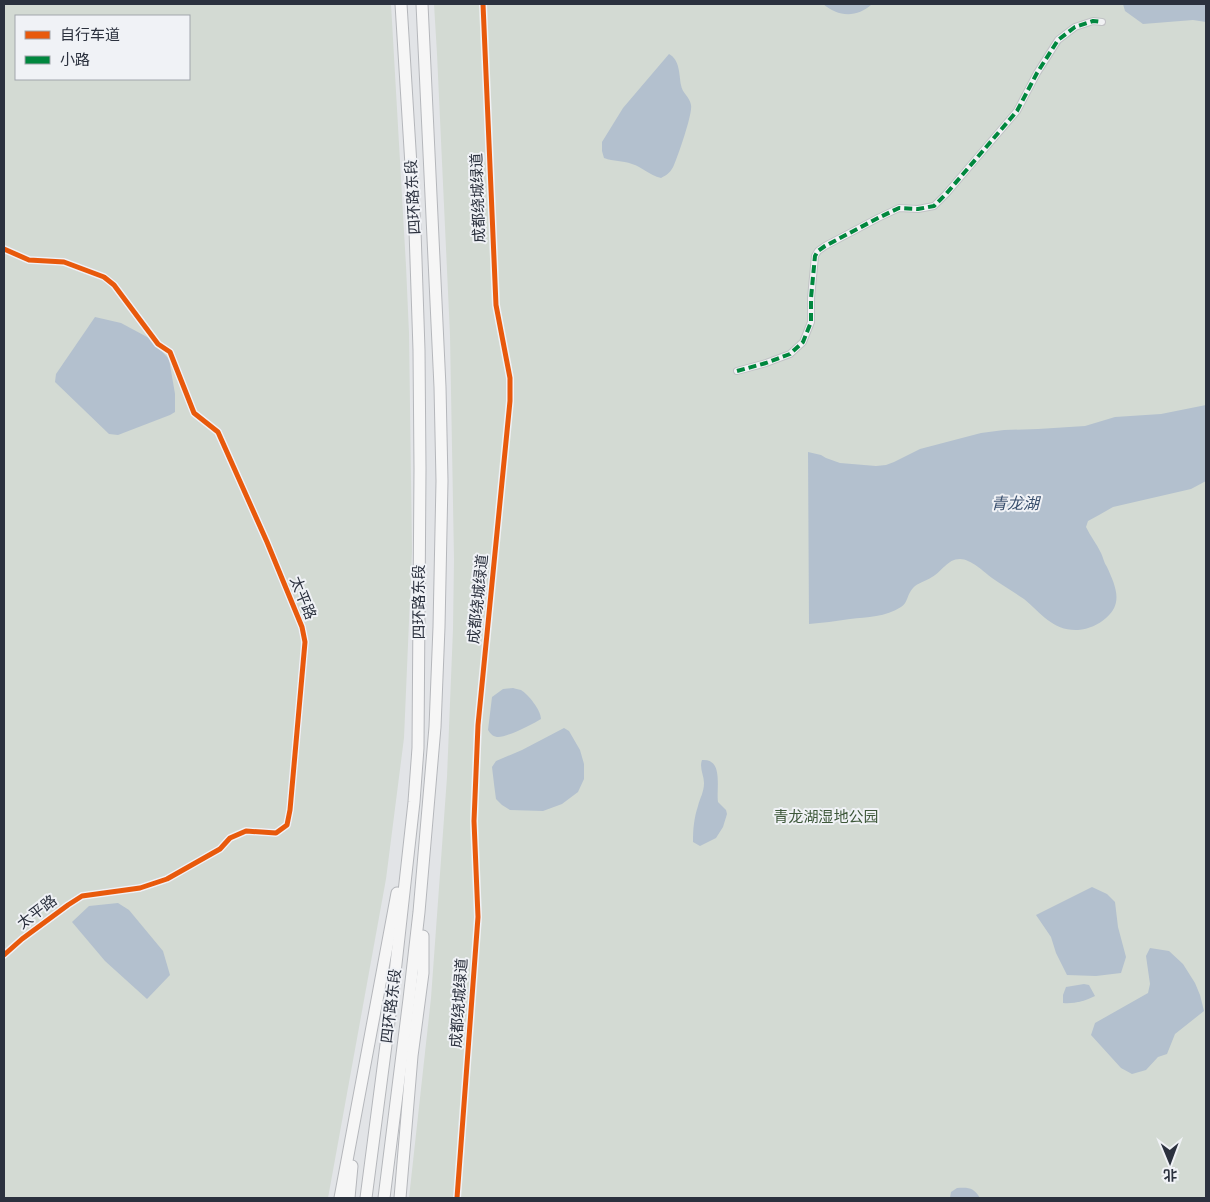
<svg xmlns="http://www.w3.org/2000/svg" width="1210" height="1202" viewBox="0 0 1210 1202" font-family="'Fira Sans Condensed','Noto Sans SC',sans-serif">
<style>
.green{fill:#d3dad3;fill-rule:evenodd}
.water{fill:#b3c0ce}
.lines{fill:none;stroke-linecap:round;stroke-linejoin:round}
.street-casing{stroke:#c1c2c5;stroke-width:8}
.highway-casing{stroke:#b5b7bb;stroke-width:13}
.street{stroke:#f1f2f4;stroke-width:6}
.highway{stroke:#f6f6f6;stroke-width:11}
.quiet{stroke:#00873e;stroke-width:4;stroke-dasharray:8 4;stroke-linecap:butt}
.cycleway-casing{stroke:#f0f2f6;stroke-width:8}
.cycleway{stroke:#e8590c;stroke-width:5}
.labels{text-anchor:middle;stroke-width:4;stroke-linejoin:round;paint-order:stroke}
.street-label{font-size:15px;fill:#2b313e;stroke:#f0f2f6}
.park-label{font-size:15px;fill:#3e583a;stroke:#f0f2f6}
.water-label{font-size:16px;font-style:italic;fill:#394f6d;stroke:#f0f2f6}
</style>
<rect width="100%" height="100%" fill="#e2e4e7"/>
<g class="green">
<path d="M 4,4 L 391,4 L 406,266 L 409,333 L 412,551 L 404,738 L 386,879 L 328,1198 L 4,1198 ZM 16,16 L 189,16 L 189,79 L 16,79 Z"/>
<polygon points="434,4 1206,4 1206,1198 409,1198 431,998 447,777 453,629 454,559 450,335 437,54"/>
</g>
<g class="water">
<path d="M 823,4 L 822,4 L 872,4 C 857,18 838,17 823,4 Z"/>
<polygon points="1123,4 1206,4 1206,22 1193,20 1143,24 1125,11"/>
<path d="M 669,54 C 680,60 679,74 681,85 C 682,93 690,97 691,105 C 693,113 678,156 674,165 C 671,172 667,175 661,178 C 649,175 642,167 632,164 C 622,160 614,162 604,158 L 602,151 L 602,142 L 623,108 Z"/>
<polygon points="95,317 121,323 149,338 169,359 175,394 175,412 170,415 118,435 109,434 55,382 56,374"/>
<path d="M 1206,405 L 1206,481 L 1191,489 L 1113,507 L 1099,515 L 1088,521 L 1086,527 C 1090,536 1097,544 1101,553 C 1103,557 1104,563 1107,567 C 1115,585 1124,603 1106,618 C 1098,625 1089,629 1078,630 C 1053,631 1042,614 1024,599 C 1014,592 1002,585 992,578 C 984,572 971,559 960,559 C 947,559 942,572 932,577 C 926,581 917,583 913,588 C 907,594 908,603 901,607 C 886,617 867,617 850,619 C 836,621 822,623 809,624 L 808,452 L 821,455 L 826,458 L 840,463 L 876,466 L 886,465 L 894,462 L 920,449 L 981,433 L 1004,430 L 1038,429 L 1085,426 L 1115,417 L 1161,414 Z"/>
<path d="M 513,688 C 515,689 518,689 521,690 C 528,694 541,710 541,719 C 533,724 506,738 497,737 C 492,736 490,733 488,730 L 492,697 L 503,689 Z"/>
<polygon points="564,728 569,731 580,750 584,764 584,779 578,792 562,804 543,811 510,810 502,805 496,799 494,784 492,767 496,761 522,750"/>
<path d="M 702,760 C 724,758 716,789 718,802 L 726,810 L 727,814 L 723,827 L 716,838 L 700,846 L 693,842 C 693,829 694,818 698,806 C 700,798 704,792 704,783 C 704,775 699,768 702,760 Z"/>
<polygon points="1092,887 1107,894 1115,902 1118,927 1126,957 1121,973 1096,976 1067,975 1056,953 1051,937 1036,915"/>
<polygon points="118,903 129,910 163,951 170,975 147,999 105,961 72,922 89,906"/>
<polygon points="1150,948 1169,951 1183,964 1195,983 1200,995 1204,1011 1175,1034 1167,1054 1158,1057 1146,1070 1132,1074 1121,1068 1091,1035 1095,1023 1148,993 1150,984 1146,956"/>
<path d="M 1084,984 L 1089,985 L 1095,996 C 1085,1001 1074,1004 1063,1003 L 1063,995 L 1066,987 Z"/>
<path d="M 957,1188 C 969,1187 974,1188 980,1198 L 950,1198 L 951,1192 Z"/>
</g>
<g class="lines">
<g class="street-casing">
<g id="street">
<polyline points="4,249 29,260 64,262 104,277 114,285 158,344 170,352 194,413 218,432 267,542 302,627 305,642 290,810 287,825 276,833 246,831 230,838 220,849 167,879 140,888 82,896 68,905 22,939 4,955"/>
<polyline points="737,371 766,363 790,354 803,342 811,322 811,298 815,256 818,251 825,246 878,218 899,208 918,209 934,206 946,194 1017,111 1037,73 1058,40 1075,27 1093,21 1102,22"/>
</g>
</g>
<g class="highway-casing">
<g id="highway">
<polyline points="340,1198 397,893"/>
<polyline points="349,1198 352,1166"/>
<polyline points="366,1198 393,991 414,802 418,748 420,469 419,350 415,230 401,4"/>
<polyline points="384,1198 409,999 419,912 435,727 439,627 442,481 440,387 422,4"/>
<polyline points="400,1198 412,1056 423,973 423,936"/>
</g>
</g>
<use href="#street" class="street"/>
<use href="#highway" class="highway"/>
<polyline class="quiet" points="737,371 766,363 790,354 803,342 811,322 811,298 815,256 818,251 825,246 878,218 899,208 918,209 934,206 946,194 1017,111 1037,73 1058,40 1075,27 1093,21 1102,22"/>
<g class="cycleway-casing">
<g id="cycleway">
<polyline points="4,249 29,260 64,262 104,277 114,285 158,344 170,352 194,413 218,432 267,542 302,627 305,642 290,810 287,825 276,833 246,831 230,838 220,849 167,879 140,888 82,896 68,905 22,939 4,955"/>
<polyline points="457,1198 478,917 474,821 478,725 510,401 510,378 496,305 483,4"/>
</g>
</g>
<use href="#cycleway" class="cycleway"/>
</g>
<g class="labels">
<g class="street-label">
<text transform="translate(413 197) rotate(-93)" y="5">四环路东段</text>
<text transform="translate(478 198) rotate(-92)" y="5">成都绕城绿道</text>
<text transform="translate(303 598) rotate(68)" y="5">太平路</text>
<text transform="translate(478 599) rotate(-84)" y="5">成都绕城绿道</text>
<text transform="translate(419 602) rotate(-90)" y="5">四环路东段</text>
<text transform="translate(37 912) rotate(-37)" y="5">太平路</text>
<text transform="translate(459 1003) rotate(-86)" y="5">成都绕城绿道</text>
<text transform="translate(391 1006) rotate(-83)" y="5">四环路东段</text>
</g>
<g class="park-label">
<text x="826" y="822">青龙湖湿地公园</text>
</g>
<g class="water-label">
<text x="1015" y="509">青龙湖</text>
</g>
</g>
<rect width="1210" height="1202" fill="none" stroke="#2b313e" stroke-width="10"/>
<rect x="15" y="15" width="175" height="65" fill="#f0f2f6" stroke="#a1a5ac"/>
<rect x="25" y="31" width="25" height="8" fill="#e8590c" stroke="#a1a5ac"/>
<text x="60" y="40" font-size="15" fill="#2b313e">自行车道</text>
<rect x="25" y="56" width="25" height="8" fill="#00873e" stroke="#a1a5ac"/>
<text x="60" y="65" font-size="15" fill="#2b313e">小路</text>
<g transform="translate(1170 1162) rotate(179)" stroke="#f0f2f6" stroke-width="4" paint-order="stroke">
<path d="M0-4L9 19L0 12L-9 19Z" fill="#2b313e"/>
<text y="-8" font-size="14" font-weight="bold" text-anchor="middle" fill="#2b313e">北</text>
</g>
</svg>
